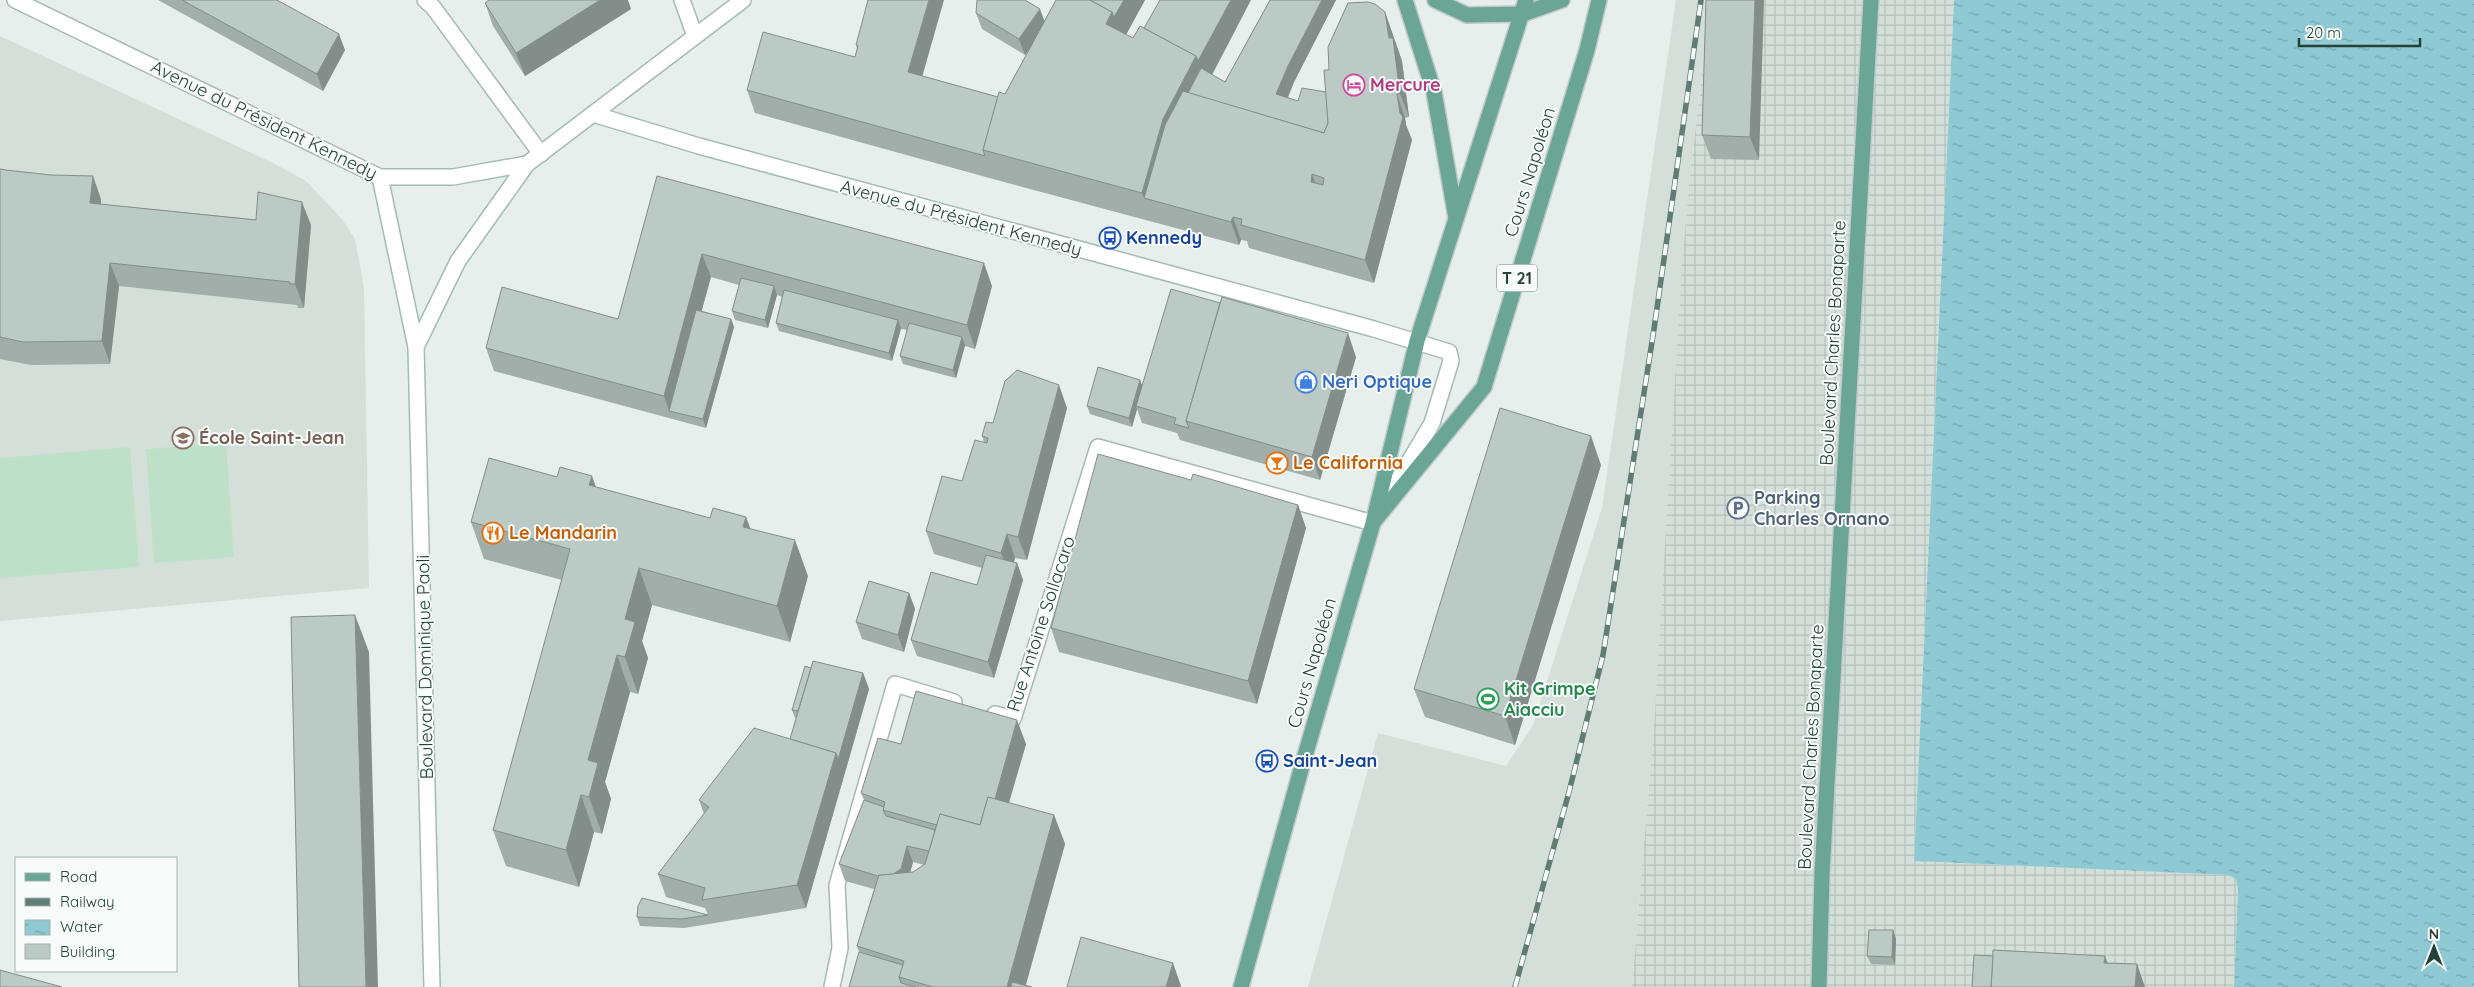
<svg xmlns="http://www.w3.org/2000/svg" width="2474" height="987" viewBox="0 0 2474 987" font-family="Quicksand,sans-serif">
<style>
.built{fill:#d4dfda}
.industrial{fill:url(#industrial-grid)}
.pitch{fill:#bfe0c8}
.water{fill:url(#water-ripples)}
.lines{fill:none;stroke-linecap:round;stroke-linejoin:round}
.minor-casing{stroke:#a8b8b2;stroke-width:18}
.secondary-casing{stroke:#a4bbb3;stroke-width:18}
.primary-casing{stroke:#c2cac8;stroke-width:18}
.minor{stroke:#fff;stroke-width:15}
.secondary{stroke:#fff;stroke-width:15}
.primary{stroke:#6aa596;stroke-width:15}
.rail-casing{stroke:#5f7d75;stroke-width:5.5}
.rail{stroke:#f7fbf9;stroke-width:4;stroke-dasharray:11;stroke-linecap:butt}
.wall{fill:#a1aea9;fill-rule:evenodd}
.shaded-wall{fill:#838d89}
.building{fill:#bbcac4;stroke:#838d89;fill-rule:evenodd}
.labels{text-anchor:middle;stroke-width:4;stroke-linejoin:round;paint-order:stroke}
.shield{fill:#f7fbf9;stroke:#637a73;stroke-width:1}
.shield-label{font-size:16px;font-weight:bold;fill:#24423a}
.hotel-label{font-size:18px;font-weight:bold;fill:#b23c85;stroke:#f7fbf9;text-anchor:start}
.street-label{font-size:18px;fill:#24423a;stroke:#f7fbf9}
.transit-label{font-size:18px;font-weight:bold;fill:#164399;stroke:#f7fbf9;text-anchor:start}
.shop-label{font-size:18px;font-weight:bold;fill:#366cbe;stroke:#f7fbf9;text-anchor:start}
.education-label{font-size:18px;font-weight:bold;fill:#785e54;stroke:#f7fbf9;text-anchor:start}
.food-label{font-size:18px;font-weight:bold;fill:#c56008;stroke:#f7fbf9;text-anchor:start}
.service-label{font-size:18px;font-weight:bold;fill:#4e5e75;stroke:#f7fbf9;text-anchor:start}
.leisure-label{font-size:18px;font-weight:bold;fill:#27864d;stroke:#f7fbf9;text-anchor:start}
</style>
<defs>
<pattern id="industrial-grid" width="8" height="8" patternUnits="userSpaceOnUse" patternTransform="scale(1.25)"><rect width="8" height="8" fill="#d4dfda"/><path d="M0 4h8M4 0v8" fill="none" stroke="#b6c1bc"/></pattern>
<pattern id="water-ripples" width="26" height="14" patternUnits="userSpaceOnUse" patternTransform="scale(1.25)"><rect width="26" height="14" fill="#8ec9d4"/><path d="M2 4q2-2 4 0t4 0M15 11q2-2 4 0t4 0" fill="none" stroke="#74a5ad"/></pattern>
</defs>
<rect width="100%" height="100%" fill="#e6efeb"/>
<g class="built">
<polygon points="1676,0 1711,0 1690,175 1654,727 1632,987 1308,987 1378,733 1506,766 1533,725 1602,508"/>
<polygon points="0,36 273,163 306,181 342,219 355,239 364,288 369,588 0,621"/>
</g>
<polygon class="industrial" points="1711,0 1954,0 1914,861 2228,875 2236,879 2238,889 2234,987 1632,987 1654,727 1682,266 1690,175"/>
<g class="pitch">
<polygon points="226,443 234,557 154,563 146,449"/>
<polygon points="130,447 139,567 0,578 0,458"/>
</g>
<polygon class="water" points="1954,0 2474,0 2474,987 2234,987 2238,889 2236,879 2228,875 1914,861"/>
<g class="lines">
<g class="minor-casing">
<g id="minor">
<polyline points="15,0 380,177"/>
<polyline points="425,0 433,7 541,154"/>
<polyline points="682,0 695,36"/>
<polyline points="995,714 1013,719 1098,447 1373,523"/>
<polyline points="832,987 840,948 837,885 895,684 954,702"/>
</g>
</g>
<g class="secondary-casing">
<g id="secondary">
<polyline points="593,114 699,146 1374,329 1449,352 1451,361 1432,423 1388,497"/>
<polyline points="416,347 458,261 527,164 743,0"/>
<polyline points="432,987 416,347 380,177 453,177 527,164"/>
</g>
</g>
<g class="primary-casing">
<g id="primary">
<polyline points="1405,0 1434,92 1456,218"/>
<polyline points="1435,0 1467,15 1523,14 1562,0"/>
<polyline points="1375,520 1484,387 1587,50 1599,0"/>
<polyline points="1241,987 1302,766 1373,523 1417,341 1526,0"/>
<polyline points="1819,987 1822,874 1871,0"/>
</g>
</g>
<use href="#minor" class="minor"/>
<use href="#secondary" class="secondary"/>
<use href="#primary" class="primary"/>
<g class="rail-casing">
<polyline id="rail" points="1515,987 1569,792 1603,655 1654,329 1701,0"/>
</g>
<use href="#rail" class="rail"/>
</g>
<g class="wall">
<polygon points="158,0 277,0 345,50 323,91"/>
<polygon points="1056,0 1145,0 1126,35 1212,75 1225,82 1270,0 1336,0 1294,82 1288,98 1298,101 1326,92 1329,70 1385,12 1402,61 1409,117 1405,118 1406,125 1412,140 1374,283 1249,248 1247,241 1241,240 1239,245 993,179 755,113 747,90 855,57 857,49 856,45 922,76 998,97 1005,94 1028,51 1025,55 982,29 976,13 1044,21"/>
<polygon points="1706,0 1759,160 1711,159 1702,135"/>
<polygon points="485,3 631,9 525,76 493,26"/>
<polygon points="0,169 101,199 101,204 311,225 304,308 298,308 297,305 119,286 110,364 31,365 0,359"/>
<polygon points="657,176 992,286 975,349 965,346 956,378 903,364 900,356 907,330 901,329 892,361 779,331 776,323 782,297 777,295 768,328 735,320 732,311 739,285 711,277 701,311 731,319 734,327 706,428 494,371 486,348 618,319"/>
<polygon points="1356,357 1320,480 1180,440 1177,433 1142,423 1137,409 1132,427 1090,414 1087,406 1140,380 1142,386"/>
<polygon points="1067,408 1027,560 1015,558 1014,562 1017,563 1023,580 994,678 917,656 911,640 977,585 982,568 934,554 926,531 962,481 984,442 982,436 993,423"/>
<polygon points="1601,465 1515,745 1425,717 1414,689"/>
<polygon points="1191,480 1298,505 1306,528 1257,704 1059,652 1051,628"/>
<polygon points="595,487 710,518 746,517 750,528 808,576 790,642 652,605 642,641 648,658 638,694 630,692 605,782 611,799 602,834 594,832 579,887 506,866 493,830 562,580 484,559 471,522"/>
<polygon points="909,593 915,609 904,652 862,639 856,622"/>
<polygon points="811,668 863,673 869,689 806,908 684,928 640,926 637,917 708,915 705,908 666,897 658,874 704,814 699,800 790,739 796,718 795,718 792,710"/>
<path d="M 901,744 L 1026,744 L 1009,803 L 1054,815 L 1065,844 L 1026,985 L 1032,987 L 849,987 L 859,952 L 857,946 L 874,889 L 845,881 L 839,864 L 864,800 L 861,793 ZM 913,862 L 924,865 L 913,872 L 910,872 Z"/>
<polygon points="1893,930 1896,939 1895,965 1871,964 1867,956"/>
</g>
<g class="shaded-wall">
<polygon points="600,0 628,0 631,9 525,76 516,53"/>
<polygon points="929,0 944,0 917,95 908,72"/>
<polygon points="1124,0 1145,0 1123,40 1106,24 1112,12"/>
<polygon points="1231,0 1251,0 1198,102 1144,198 1142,193 1163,119 1196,56"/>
<polygon points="1322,0 1336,0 1294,82 1282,110 1276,94 1288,66"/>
<polygon points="1755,0 1764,0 1759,160 1750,137"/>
<polygon points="1040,9 1046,25 1025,55 1019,39"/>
<polygon points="1385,12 1402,61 1409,117 1400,94 1389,38"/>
<polygon points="339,34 345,50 323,91 317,74"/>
<polygon points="1397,94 1405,118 1406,125 1412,140 1374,283 1365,260 1400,113"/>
<polygon points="1312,174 1320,198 1311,182"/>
<polygon points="93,176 101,199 99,226 90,203"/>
<polygon points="302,202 311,225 304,308 295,284"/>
<polygon points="1233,217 1241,240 1239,245 1231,222"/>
<polygon points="702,254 711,277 674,412 669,411 672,419 664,396"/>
<polygon points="110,263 119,286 110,364 102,341"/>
<polygon points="984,263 992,286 975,349 967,325"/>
<polygon points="774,286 777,295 768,328 765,320"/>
<polygon points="731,319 734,327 706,428 703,419"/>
<polygon points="898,320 901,328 892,361 889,353"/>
<polygon points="1348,333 1356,357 1320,480 1312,457"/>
<polygon points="962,337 965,345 956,378 953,370"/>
<polygon points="1140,380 1143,388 1136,406 1137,409 1132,427 1129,418"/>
<polygon points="1059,385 1067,408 1027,560 1018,537"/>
<polygon points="1591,436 1601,465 1515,745 1505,716"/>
<polygon points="592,476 605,513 589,485"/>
<polygon points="1298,505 1306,528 1257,704 1248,681"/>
<polygon points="746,517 759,553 743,527"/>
<polygon points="1007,534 1015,558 1010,576 1001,553"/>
<polygon points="795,540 808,576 790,642 777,606"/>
<polygon points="1017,563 1023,580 994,678 988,662"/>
<polygon points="639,568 652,605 642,641 648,658 638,694 625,657 625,619"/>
<polygon points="909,593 915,609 904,652 898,635"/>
<polygon points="355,615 369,652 378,987 366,987"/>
<polygon points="617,655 630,692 605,782 611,799 602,834 589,797 588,760"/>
<polygon points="863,673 869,689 806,908 797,885 836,753"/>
<polygon points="1017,720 1026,744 1002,826 994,803"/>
<polygon points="581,795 594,832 579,887 566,850"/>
<polygon points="1054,815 1065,844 1025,987 1007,987"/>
<polygon points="907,846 913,862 907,885 886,878"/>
<polygon points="1893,930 1896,939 1895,965 1892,957"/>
<polygon points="2105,956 2116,985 2104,963"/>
<polygon points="1173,963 1181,986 1181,987 1166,987"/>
<polygon points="2137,964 2145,987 2135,987"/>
</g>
<g class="building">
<polygon points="182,0 277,0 339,34 317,74"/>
<polygon points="489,0 600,0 516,53 485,3"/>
<polygon points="868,0 929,0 908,72 998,97 983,150 985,156 747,90 763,32 855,57 858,46 856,45"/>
<polygon points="977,0 1025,0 1040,9 1019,39 976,13"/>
<polygon points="1056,0 1090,0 1112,12 1106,24 1133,38 1140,26 1196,56 1163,119 1142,193 983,150 999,92 1005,94"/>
<polygon points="1090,0 1124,0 1114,17 1112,12"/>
<polygon points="1160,0 1231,0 1198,61 1196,56 1144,28"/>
<polygon points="1270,0 1322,0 1288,66 1276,94 1298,101 1302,88 1326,92 1328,123 1324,133 1188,93 1201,68 1225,82"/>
<polygon points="1706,0 1755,0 1750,137 1702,135"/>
<path d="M 1368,2 L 1375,4 L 1385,12 L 1389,38 L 1393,38 L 1400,94 L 1397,94 L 1400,113 L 1403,117 L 1365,260 L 1241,225 L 1242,219 L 1233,217 L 1231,222 L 1144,198 L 1165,125 L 1183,91 L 1324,133 L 1328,123 L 1324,70 L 1329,70 L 1328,47 L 1348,3 ZM 1312,174 L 1324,178 L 1323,185 L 1311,182 Z"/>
<polygon points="0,169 6,170 51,175 93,176 90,203 256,220 258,192 302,202 295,284 290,284 290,282 110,263 102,341 23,342 0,337"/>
<polygon points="657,176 984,263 967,325 702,254 664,396 486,348 502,287 618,319"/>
<polygon points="741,278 774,286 765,320 732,311"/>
<polygon points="1171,289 1220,303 1186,421 1189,428 1174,424 1176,418 1136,406"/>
<polygon points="784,290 898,320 889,353 776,323"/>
<polygon points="1222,297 1348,333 1312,457 1186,421"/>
<polygon points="696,310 731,319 703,419 669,411"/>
<polygon points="909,323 962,337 953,370 900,356"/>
<polygon points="1098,367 1140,380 1129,418 1087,406"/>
<polygon points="1017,370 1059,385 1018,537 1007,534 1001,553 926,531 942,476 962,481 975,440 987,443 988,438 982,436 986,422 993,423 1005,381"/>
<polygon points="1500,408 1591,436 1505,716 1414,689"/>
<polygon points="1098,454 1191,480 1193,474 1298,505 1248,681 1051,628"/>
<polygon points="489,458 557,477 560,467 592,476 589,485 710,518 713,508 746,517 743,527 795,540 777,606 639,568 625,619 635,622 625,657 617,655 588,760 598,763 589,797 581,795 566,850 493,830 570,549 471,522"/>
<polygon points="986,555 1017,563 988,662 911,640 931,572 977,585"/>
<polygon points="869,581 909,593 898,635 856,622"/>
<polygon points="355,615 366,987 299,987 291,617"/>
<polygon points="813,661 863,673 838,760 836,753 790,739"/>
<polygon points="805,666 811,668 798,711 792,710"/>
<polygon points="916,691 1017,720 995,799 988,797 980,825 940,814 937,825 883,810 885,802 861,793 878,738 901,744"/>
<polygon points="754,728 836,753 797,885 702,900 705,888 658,874 709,807 699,800"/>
<polygon points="988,797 1054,815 1007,987 933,987 899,977 904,961 857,946 879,875 913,872 925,864 940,814 980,825"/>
<polygon points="864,800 884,807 883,810 886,816 935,830 929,851 907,846 901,869 893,874 879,875 878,876 839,864"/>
<polygon points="642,898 708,915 681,919 637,917 638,906"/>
<polygon points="1869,930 1893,930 1892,957 1867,956"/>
<polygon points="1081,937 1173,963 1166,987 1067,987"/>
<polygon points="1993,950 2105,956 2104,963 2137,964 2135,987 1991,987"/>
<polygon points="859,952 903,965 899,977 901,983 916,987 849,987"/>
<polygon points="1974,955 1993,956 1991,987 1972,987"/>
<polygon points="0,970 62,987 0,987"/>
<polygon points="1012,982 1032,987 1011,987"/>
</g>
<defs>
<g id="hotel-ring" transform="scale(1.125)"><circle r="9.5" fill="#f7fbf9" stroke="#d1479c" stroke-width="1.5"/><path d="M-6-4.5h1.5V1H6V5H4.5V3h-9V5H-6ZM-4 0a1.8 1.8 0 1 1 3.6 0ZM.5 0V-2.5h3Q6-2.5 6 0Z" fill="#d1479c"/></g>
<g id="bus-ring" transform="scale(1.125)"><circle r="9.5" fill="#f7fbf9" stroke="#1a4fb4" stroke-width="1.5"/><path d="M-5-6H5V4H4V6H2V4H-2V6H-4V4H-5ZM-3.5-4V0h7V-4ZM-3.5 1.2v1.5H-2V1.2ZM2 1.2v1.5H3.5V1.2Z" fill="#1a4fb4"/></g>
<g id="shop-ring" transform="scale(1.125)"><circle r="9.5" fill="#f7fbf9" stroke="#3f7fe0" stroke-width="1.5"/><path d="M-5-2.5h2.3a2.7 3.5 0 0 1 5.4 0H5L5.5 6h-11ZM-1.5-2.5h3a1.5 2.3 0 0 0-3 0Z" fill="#3f7fe0"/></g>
<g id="school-ring" transform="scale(1.125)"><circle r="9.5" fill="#f7fbf9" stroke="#8d6e63" stroke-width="1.5"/><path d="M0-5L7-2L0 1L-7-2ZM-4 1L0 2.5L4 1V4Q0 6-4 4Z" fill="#8d6e63"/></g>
<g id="bar-ring" transform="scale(1.125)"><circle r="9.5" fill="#f7fbf9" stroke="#e8710a" stroke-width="1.5"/><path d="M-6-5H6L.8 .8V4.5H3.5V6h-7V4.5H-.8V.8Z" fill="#e8710a"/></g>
<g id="parking-ring" transform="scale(1.125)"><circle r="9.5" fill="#f7fbf9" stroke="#5c6f8a" stroke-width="1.5"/><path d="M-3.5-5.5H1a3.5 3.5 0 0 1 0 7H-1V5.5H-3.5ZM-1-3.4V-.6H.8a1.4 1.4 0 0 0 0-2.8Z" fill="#5c6f8a"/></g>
<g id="restaurant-ring" transform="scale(1.125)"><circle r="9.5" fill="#f7fbf9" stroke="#e8710a" stroke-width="1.5"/><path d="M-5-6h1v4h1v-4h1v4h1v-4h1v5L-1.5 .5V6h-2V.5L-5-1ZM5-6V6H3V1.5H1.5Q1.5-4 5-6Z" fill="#e8710a"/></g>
<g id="stadium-ring" transform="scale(1.125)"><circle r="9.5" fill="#f7fbf9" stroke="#2e9e5b" stroke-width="1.5"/><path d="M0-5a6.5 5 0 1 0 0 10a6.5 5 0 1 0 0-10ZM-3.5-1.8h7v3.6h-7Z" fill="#2e9e5b"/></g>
</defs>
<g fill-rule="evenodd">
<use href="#hotel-ring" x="1354" y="85"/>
<use href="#bus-ring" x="1110" y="238"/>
<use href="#shop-ring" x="1306" y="382"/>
<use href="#school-ring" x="183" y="438"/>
<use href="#bar-ring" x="1277" y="463"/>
<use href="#parking-ring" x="1738" y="508"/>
<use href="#restaurant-ring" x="493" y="533"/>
<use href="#stadium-ring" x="1488" y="699"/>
<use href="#bus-ring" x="1267" y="761"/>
</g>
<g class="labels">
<rect class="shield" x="1497" y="264.5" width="40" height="27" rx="4"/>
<g class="shield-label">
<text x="1517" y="284">T 21</text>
</g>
<g class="hotel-label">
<text x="1370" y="91">Mercure</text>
</g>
<g class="street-label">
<text transform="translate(264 120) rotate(26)" y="6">Avenue du Président Kennedy</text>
<text transform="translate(1530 172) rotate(-73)" y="6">Cours Napoléon</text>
<text transform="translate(961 218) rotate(15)" y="6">Avenue du Président Kennedy</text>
<text transform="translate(1833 343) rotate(-87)" y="6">Boulevard Charles Bonaparte</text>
<text transform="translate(1041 624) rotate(-72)" y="6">Rue Antoine Sollacaro</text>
<text transform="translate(1312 663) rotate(-74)" y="6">Cours Napoléon</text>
<text transform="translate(425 667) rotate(-91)" y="6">Boulevard Dominique Paoli</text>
<text transform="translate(1811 747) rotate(-87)" y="6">Boulevard Charles Bonaparte</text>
</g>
<g class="transit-label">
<text x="1126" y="244">Kennedy</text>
<text x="1283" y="767">Saint-Jean</text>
</g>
<g class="shop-label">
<text x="1322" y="388">Neri Optique</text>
</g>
<g class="education-label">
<text x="199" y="444">École Saint-Jean</text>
</g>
<g class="food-label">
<text x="1293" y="469">Le California</text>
<text x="509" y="539">Le Mandarin</text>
</g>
<g class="service-label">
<text x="1754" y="504">Parking<tspan x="1754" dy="21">Charles Ornano</tspan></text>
</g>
<g class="leisure-label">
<text x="1504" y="695">Kit Grimpe<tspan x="1504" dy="21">Aiacciu</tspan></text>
</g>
</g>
<rect x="15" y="857" width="162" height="115" fill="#f7fbf9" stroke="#a3b1ad"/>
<rect x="25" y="873" width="25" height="8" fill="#6aa596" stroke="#a3b1ad"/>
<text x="60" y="882" font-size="15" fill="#24423a">Road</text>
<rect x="25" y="898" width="25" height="8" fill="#5f7d75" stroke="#a3b1ad"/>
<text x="60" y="907" font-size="15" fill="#24423a">Railway</text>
<rect x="25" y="920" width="25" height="15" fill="url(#water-ripples)" stroke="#a3b1ad"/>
<text x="60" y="932" font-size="15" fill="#24423a">Water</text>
<rect x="25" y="944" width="25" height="15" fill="#bbcac4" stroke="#a3b1ad"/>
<text x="60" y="957" font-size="15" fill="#24423a">Building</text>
<g transform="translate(2434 947)" stroke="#f7fbf9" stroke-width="4" paint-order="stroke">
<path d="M0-4L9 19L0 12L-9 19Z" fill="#24423a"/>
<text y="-8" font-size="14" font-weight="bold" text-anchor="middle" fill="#24423a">N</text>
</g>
<path d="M2299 38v8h121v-8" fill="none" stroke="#24423a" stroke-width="2.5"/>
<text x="2306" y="38" font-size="15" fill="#24423a" stroke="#f7fbf9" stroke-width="4" paint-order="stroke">20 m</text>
</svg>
